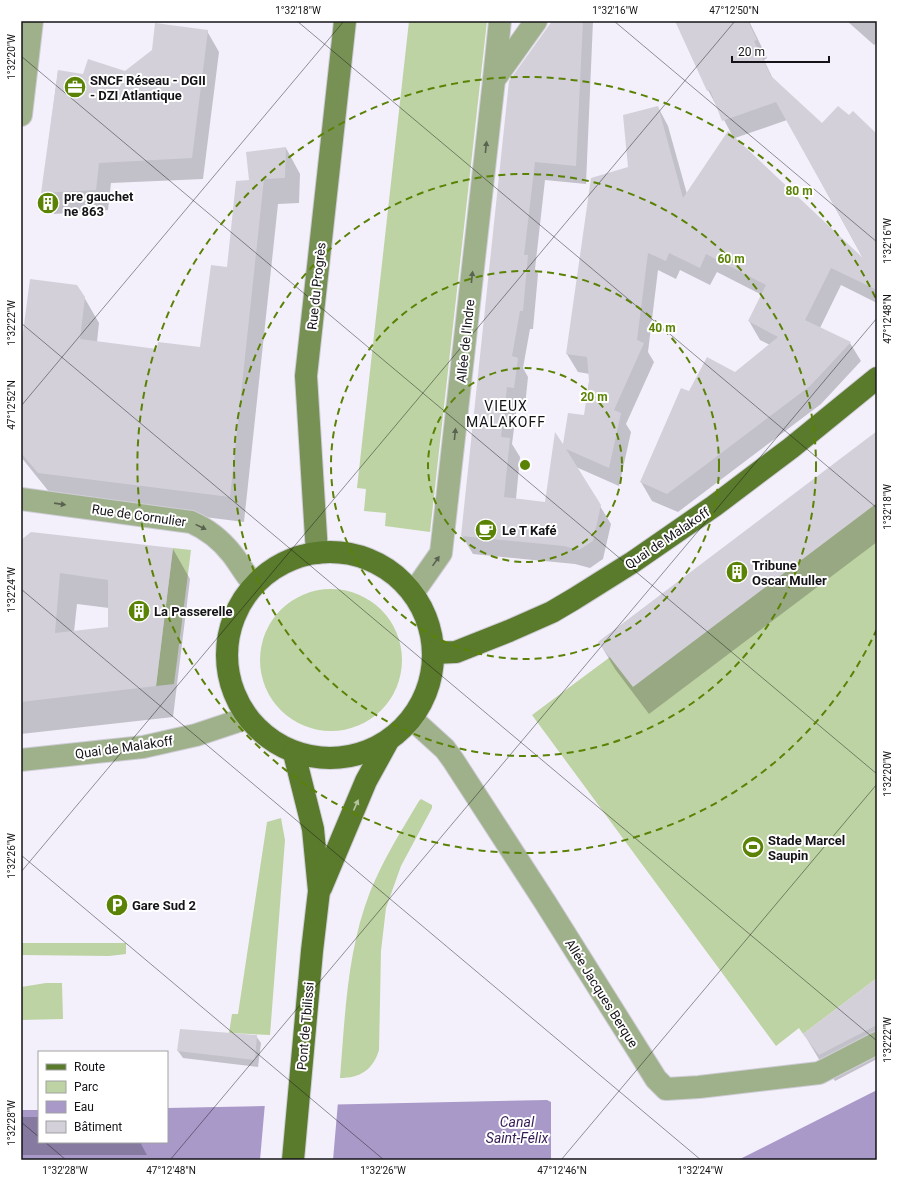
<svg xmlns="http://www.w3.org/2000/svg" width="898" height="1181" viewBox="0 0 898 1181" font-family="Roboto,sans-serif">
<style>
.green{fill:#bdd3a3}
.water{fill:#a999c9}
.pier{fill:#f3f0fb}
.shadow{fill:#0003;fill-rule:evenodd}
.building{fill:#d3d0da;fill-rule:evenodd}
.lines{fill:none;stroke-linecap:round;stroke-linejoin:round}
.street-casing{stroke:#cfcdd7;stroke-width:24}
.secondary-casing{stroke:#cfcdd7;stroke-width:24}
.primary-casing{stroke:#cfcdd7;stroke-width:24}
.street{stroke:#9fb18a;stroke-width:22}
.secondary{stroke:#779155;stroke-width:22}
.primary{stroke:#5a7a2c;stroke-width:22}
.oneway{fill:#5a6250}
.oneway2{fill:#b5c3a0}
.ticks{fill:none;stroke:#151317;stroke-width:1;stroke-opacity:0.45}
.ring{fill:none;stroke:#5a8205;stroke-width:2;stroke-dasharray:7 5}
.labels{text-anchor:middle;stroke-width:4;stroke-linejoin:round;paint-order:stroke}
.poi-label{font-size:13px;font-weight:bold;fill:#151317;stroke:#fff;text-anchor:start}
.street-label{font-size:13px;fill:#151317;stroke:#fff}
.neighbourhood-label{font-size:14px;letter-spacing:1px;fill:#151317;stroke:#fff}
.water-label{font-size:14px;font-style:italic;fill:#351b56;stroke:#fff}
.centre{fill:#5a8205;stroke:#fff;stroke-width:2}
.ring-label{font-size:12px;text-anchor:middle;font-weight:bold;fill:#5a8205;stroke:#fff;stroke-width:4;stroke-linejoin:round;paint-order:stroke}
.neatline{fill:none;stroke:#151317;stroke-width:1.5}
.ticks-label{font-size:10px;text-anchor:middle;fill:#151317}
</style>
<rect width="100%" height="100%" fill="#f3f0fb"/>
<g class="green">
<polygon points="409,21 487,21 430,532 385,526 386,513 364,511 366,489 357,488"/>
<polygon points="877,459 877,978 803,1034 799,1028 776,1046 532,715"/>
<polygon points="173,548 191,550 174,684 156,686"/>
<circle cx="331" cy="660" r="71"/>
<path d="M 421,799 L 432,805 L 432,808 L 401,866 L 386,908 L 381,951 L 379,1050 C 373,1070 360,1078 340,1078 C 345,1016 347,951 370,892 C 383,860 401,831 419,801 Z"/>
<polygon points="281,818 285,840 270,1035 229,1033 232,1014 238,1014 267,822"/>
<polygon points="21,943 126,943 126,954 109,956 21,955"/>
<polygon points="46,983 62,983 63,1019 21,1020 21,987"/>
</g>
<g class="water">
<polygon points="877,1090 877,1160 738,1160"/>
<polygon points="547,1100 551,1102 551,1160 21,1160 21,1110 39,1110 39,1142 167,1142 167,1108"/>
</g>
<polygon class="pier" points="338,1102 333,1160 260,1160 265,1103"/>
<g class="shadow">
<path d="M 554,21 L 593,21 L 586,184 L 545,180 L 535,269 L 538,274 L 533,329 L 530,329 L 523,368 L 528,377 L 525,406 L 517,405 L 512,444 L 520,457 L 516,499 L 546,503 L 563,447 L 585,416 L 590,374 L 578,372 L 567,354 L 629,168 L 658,107 L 668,126 L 687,194 L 732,135 L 708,90 L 676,21 L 749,21 L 767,58 L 764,60 L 773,79 L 822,125 L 849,117 L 877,135 L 877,303 L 841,285 L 820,328 L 850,343 L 861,361 L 821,404 L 678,512 L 652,501 L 641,482 L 689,392 L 735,373 L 770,345 L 760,340 L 749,321 L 762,295 L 717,272 L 710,285 L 680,270 L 676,279 L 658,270 L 648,352 L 654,362 L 626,424 L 631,432 L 619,486 L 576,467 L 611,524 L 603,559 L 590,568 L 575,564 L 473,554 L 462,536 ZM 787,120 L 865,262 L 735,138 Z"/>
<polygon points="847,21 877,21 877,42 874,45"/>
<polygon points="207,31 219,52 203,179 111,183 108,210 54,214 42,193 58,71 83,75 125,72 153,50"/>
<polygon points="286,148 300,174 299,203 278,204 244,522 54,498 21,457 21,355 84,297 99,323 97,342 158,350 201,348 228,268 250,181"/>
<polygon points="877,433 877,542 649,714 615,669 599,642"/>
<path d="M 21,541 L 173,549 L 190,579 L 173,717 L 21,734 ZM 77,604 L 109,608 L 109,628 L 74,632 Z"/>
<polygon points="877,979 877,1059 835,1081 820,1061 804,1034"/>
<polygon points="256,1036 261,1043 258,1067 183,1058 178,1051"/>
<polygon points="21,1117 39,1117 39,1142 140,1142 147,1155 21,1155"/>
</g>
<g class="building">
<polygon points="552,21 583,21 576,166 535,162 524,255 528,255 523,311 520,311 512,356 518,358 514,388 507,387 501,437 510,438 504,497 545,502 555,432 563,444 568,413 584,415 589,381 587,357 566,354 591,178 628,167 623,115 658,106 683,198 728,131 863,258 776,102 722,121 710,90 707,91 675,21 748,21 757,40 754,41 771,76 822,123 838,106 849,115 853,111 877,134 877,290 831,268 805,320 851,342 810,386 667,494 640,482 681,388 689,391 707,357 735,372 778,337 748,321 766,285 706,254 700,268 669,253 666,261 648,253 637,340 644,343 614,410 621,413 609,468 566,449 601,505 593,541 579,550 564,546 461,536 509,81"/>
<polygon points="155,23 208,30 192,158 99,163 96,190 41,193 58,70 83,74 88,59 125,71 152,50"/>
<polygon points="286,147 285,178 264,179 230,497 38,473 21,453 21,347 30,279 77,285 85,297 80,339 157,349 158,342 200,347 211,265 227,267 236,181 249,180 246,152"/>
<polygon points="877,431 877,503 633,687 598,642"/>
<path d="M 31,532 L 173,548 L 156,686 L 21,702 L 21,540 ZM 60,573 L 108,580 L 108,627 L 55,633 Z"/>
<polygon points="877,978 877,1025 819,1055 803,1034"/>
<polygon points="180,1029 257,1035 255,1060 177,1051"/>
</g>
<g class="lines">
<g class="street-casing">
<g id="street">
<polyline points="494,79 500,21"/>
<polyline points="21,115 32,21"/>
<path d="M 21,499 L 191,522 C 207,529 221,540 232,554 C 240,564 245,575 254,584"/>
<polyline points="413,593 441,553 494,80 536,21"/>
<polyline points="412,719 445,749 453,760 545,902 656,1079 666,1089 699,1087 819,1073 877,1043"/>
<polyline points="21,760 143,747 196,735 247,718"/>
</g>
</g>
<g class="secondary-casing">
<polyline id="secondary" points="317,553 306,376 345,21"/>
</g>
<g class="primary-casing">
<g id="primary">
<circle cx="330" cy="655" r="103"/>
<polyline points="434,653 456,652 509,631 552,612 574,599 633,562 714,506 791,448 877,378"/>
<polyline points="321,888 366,781 388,741"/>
<polyline points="293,1160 312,951 319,891 313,829 294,753"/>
</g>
</g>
<use href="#street" class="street"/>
<use href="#secondary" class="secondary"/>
<use href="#primary" class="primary"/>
</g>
<defs><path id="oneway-solid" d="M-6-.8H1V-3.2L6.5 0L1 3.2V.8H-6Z"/></defs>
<g class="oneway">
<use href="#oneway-solid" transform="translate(486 147) rotate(-84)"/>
<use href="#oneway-solid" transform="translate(472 277) rotate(-84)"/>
<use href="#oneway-solid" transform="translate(455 434) rotate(-84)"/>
<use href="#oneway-solid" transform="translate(60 504) rotate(8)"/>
<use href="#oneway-solid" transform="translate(201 527) rotate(26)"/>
<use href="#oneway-solid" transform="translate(436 561) rotate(-55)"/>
</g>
<use class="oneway2" href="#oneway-solid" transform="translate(356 805) rotate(-66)"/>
<path class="ticks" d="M 297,21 L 877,508M 614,21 L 877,242M 21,56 L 877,774M 21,323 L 877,1041M 21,406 L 344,21M 21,589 L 701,1160M 21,855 L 384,1160M 21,872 L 735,21M 21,1122 L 39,1137M 45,1142 L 66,1160M 170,1160 L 877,318M 561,1160 L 877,784"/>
<g class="ring">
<circle cx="525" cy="465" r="97"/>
<circle cx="525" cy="465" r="194"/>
<circle cx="525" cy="465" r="291"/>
<path d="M877 629A388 388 0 1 1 877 301"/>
</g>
<defs>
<g id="office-disc" transform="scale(1.15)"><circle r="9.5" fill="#5a8205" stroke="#fff"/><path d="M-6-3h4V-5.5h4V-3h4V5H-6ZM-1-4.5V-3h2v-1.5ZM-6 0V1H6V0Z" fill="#fff"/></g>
<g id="building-disc" transform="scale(1.15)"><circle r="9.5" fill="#5a8205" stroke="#fff"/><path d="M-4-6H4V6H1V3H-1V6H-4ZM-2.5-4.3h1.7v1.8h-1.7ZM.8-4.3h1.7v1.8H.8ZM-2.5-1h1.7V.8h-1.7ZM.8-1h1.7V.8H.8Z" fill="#fff"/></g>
<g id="cafe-disc" transform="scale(1.15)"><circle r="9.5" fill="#5a8205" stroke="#fff"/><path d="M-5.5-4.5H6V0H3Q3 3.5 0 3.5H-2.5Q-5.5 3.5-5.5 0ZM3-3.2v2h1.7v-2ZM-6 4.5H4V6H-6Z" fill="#fff"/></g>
<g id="stadium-disc" transform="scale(1.15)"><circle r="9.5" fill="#5a8205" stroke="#fff"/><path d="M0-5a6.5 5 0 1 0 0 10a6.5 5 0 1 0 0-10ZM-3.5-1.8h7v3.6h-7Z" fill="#fff"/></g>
<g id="parking-disc" transform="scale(1.15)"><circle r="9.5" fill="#5a8205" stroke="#fff"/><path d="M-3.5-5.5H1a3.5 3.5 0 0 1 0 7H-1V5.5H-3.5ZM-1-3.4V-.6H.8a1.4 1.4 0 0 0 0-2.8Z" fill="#fff"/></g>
</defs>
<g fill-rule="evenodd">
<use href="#office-disc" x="75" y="87"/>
<use href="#building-disc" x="48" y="203"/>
<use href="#cafe-disc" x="486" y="530"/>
<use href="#building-disc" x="737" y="572"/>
<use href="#building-disc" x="139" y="611"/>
<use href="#stadium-disc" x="753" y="847"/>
<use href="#parking-disc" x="117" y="905"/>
</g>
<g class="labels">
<g class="poi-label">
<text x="90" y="85">SNCF Réseau - DGII<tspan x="90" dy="15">- DZI Atlantique</tspan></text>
<text x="64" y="201">pre gauchet<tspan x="64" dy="15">ne 863</tspan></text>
<text x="502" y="535">Le T Kafé</text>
<text x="752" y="570">Tribune<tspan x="752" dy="15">Oscar Muller</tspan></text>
<text x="154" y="616">La Passerelle</text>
<text x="768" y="845">Stade Marcel<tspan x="768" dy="15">Saupin</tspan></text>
<text x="132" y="910">Gare Sud 2</text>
</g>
<g class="street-label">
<text transform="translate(316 286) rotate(-84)" y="5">Rue du Progrès</text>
<text transform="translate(465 341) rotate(-84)" y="5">Allée de l'Indre</text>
<text transform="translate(139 515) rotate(8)" y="5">Rue de Cornulier</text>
<text transform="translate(667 538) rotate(-34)" y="5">Quai de Malakoff</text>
<text transform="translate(124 747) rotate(-8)" y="5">Quai de Malakoff</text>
<text transform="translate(602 993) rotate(58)" y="5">Allée Jacques Berque</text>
<text transform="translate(305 1026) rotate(-85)" y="5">Pont de Tbilissi</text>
</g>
<g class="neighbourhood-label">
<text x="506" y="411">VIEUX<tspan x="506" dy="16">MALAKOFF</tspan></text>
</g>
<g class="water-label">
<text x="517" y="1127">Canal<tspan x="517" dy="16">Saint-Félix</tspan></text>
</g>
</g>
<circle cx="525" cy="465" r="6" class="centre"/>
<g class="ring-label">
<text x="799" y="195">80 m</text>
<text x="731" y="263">60 m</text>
<text x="662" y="332">40 m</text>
<text x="594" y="401">20 m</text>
</g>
<rect width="898" height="1181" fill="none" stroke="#ffffff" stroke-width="44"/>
<rect x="38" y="1051" width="130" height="92" fill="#ffffff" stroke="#a1a1a2"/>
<rect x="46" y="1064" width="20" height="6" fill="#5a7a2c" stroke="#a1a1a2"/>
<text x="74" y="1071" font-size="12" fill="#151317">Route</text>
<rect x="46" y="1081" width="20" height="12" fill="#bdd3a3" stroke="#a1a1a2"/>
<text x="74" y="1091" font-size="12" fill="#151317">Parc</text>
<rect x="46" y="1101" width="20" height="12" fill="#a999c9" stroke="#a1a1a2"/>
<text x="74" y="1111" font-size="12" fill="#151317">Eau</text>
<rect x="46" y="1121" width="20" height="12" fill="#d3d0da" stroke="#a1a1a2"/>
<text x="74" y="1131" font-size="12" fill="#151317">Bâtiment</text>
<path d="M732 56v6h97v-6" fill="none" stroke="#151317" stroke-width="2"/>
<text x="738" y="56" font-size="12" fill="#151317" stroke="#ffffff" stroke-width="3" paint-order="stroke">20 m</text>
<rect x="22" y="22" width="854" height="1137" class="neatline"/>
<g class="ticks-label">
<text x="298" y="14">1°32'18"W</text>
<text x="615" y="14">1°32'16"W</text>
<text x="734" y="14">47°12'50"N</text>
<text transform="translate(11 57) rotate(-90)" y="4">1°32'20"W</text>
<text transform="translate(887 241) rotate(-90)" y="4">1°32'16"W</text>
<text transform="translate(887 319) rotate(-90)" y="4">47°12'48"N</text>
<text transform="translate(11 323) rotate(-90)" y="4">1°32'22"W</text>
<text transform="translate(11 405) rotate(-90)" y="4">47°12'52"N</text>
<text transform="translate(887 507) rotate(-90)" y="4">1°32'18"W</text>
<text transform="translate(11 590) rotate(-90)" y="4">1°32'24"W</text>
<text transform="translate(887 774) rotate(-90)" y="4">1°32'20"W</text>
<text transform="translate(11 856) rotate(-90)" y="4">1°32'26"W</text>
<text transform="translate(887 1040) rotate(-90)" y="4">1°32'22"W</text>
<text transform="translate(11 1123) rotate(-90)" y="4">1°32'28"W</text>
<text x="65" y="1174">1°32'28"W</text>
<text x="171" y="1174">47°12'48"N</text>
<text x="383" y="1174">1°32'26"W</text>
<text x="562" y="1174">47°12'46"N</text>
<text x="700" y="1174">1°32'24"W</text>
</g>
</svg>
